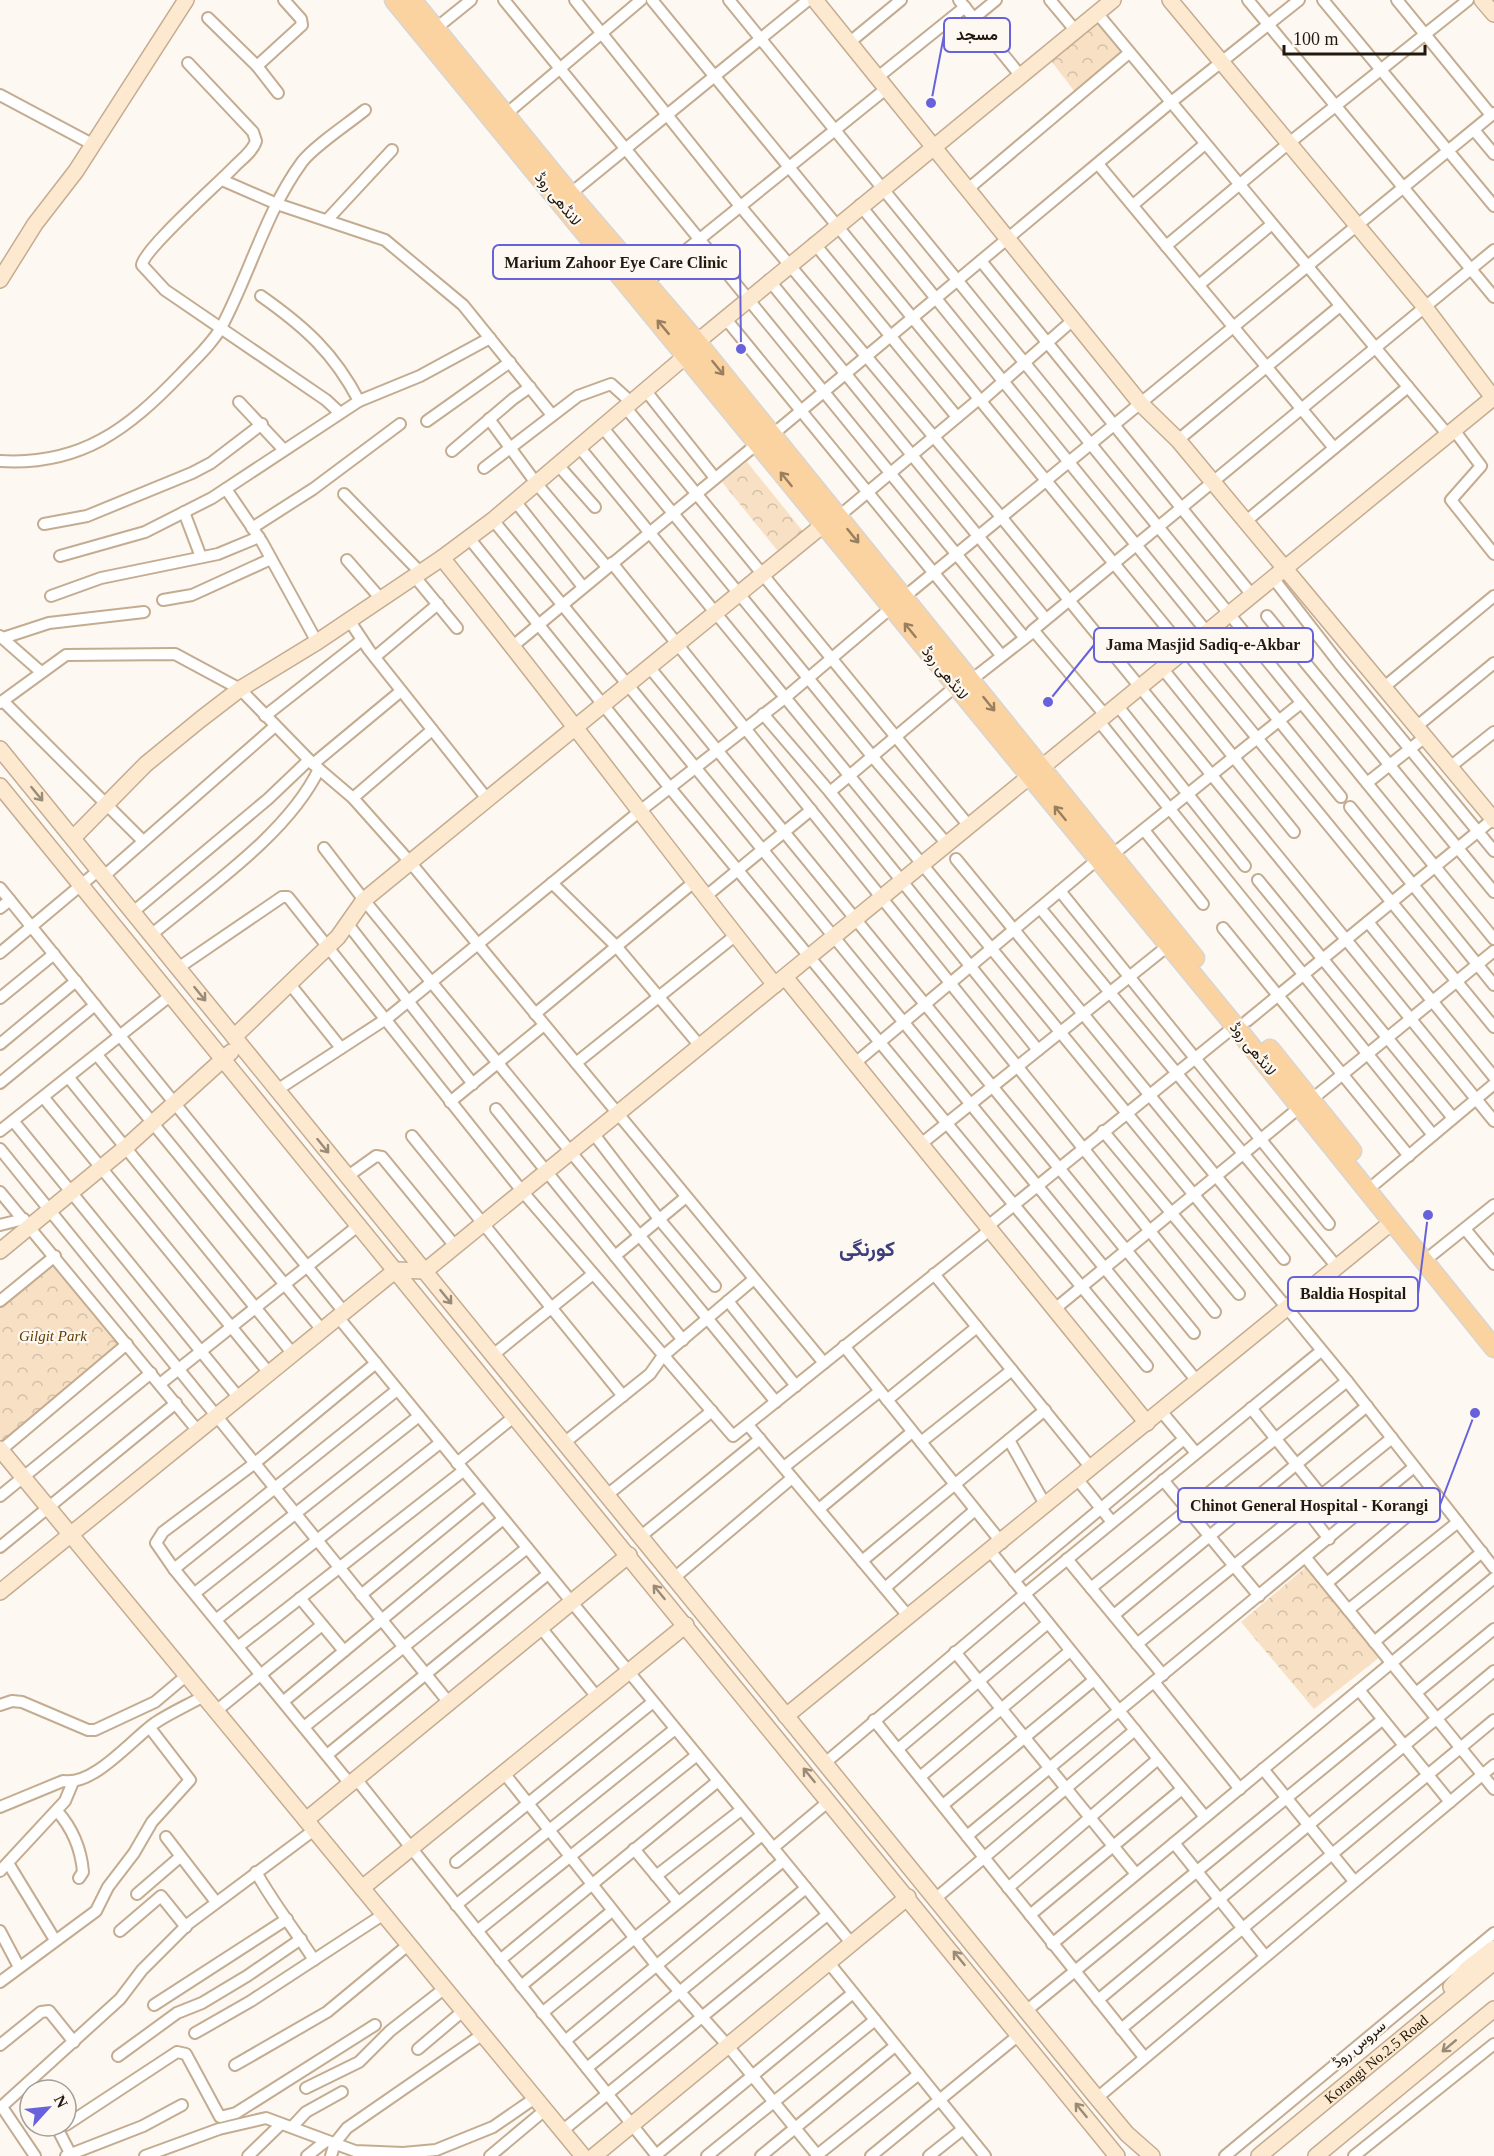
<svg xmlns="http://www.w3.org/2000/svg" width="1494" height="2156" viewBox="0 0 1494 2156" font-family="'Times New Roman',Vazirmatn,serif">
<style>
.park{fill:url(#park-crowns)}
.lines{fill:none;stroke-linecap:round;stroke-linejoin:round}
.street-casing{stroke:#c4ac91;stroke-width:14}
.secondary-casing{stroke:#c4ac91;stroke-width:18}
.primary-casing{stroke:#d7d5d4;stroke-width:21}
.street{stroke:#fff;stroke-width:10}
.secondary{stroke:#fde9d0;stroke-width:15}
.primary{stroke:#fbd3a1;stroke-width:18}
.oneway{stroke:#997f5f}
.oneway2{stroke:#9a8b79}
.labels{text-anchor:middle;stroke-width:4.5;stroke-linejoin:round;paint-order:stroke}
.street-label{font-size:15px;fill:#21180e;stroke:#fdf8f2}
.park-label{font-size:15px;font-style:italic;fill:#613c00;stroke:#fdf8f2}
.district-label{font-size:21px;font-weight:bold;fill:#3d3e7a;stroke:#fdf8f2}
.leader{fill:none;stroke:#6762dc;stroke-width:2}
.callout-dot{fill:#6762dc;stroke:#fdf8f2;stroke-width:2}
.callout{fill:#fdf8f2;stroke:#6762dc;stroke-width:2}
.callout-label{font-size:16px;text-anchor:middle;font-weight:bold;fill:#21180e}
</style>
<defs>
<pattern id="park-crowns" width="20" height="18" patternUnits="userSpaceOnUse" patternTransform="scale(1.5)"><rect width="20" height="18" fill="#f8e0c5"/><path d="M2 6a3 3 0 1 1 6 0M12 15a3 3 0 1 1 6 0" fill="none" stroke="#d4bfa8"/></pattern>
</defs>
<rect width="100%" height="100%" fill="#fdf8f2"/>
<g class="park">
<polygon points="1097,13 1129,53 1078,96 1046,54"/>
<polygon points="747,462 806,535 781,555 722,482"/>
<polygon points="55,1256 127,1344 0,1449 0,1301"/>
<polygon points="1306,1567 1380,1657 1314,1709 1241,1622"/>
</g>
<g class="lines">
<g class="street-casing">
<g id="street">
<polyline points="504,0 1024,637"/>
<polyline points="575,0 740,206 1002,518 1494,1121"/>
<polyline points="652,0 1494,1027"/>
<polyline points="729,0 1494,939"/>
<polyline points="959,0 1020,75"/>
<polyline points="1050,0 1075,30"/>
<polyline points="1248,0 1494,297"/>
<polyline points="1323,0 1494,206"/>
<polyline points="1397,0 1491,115"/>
<polyline points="1097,13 1448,435"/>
<polyline points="208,18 257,66 278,93"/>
<polyline points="974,18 996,0"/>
<polyline points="435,29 471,0"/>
<polyline points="850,42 901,0"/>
<path d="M 188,63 L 253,132 L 256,141 C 253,151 242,159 235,166 C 220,182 143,250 142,265 L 165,290 L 326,400 L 340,413"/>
<polyline points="257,66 302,25 301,19 284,0"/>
<polyline points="878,77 965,7"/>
<polyline points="0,95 92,144"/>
<polyline points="505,115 641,0"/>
<polyline points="1474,130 1494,154"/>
<polyline points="1098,164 1334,448"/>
<polyline points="222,180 277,204 385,240 463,305 552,415"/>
<polyline points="968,189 1129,53"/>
<polyline points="570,194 808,0"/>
<polyline points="860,205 1341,797"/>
<polyline points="1133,205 1205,144"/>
<polyline points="327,220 392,150"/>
<polyline points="814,243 957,417"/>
<polyline points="1166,246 1289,143 1468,0"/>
<polyline points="981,261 1252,595"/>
<polyline points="769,280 1045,618"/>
<polyline points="644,284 887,88"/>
<polyline points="1199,285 1272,224"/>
<path d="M 261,296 C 305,327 334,353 359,401"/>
<polyline points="725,318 1001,655"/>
<polyline points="646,391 715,478"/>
<polyline points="981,401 1073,320"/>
<polyline points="239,402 284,450"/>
<polyline points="626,408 969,826"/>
<polyline points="489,419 536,483 607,567"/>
<polyline points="427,421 510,362"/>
<polyline points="603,428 872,756 947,844"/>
<polyline points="1454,430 1481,466 1451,500 1494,554"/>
<polyline points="772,435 1170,103 1299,0"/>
<polyline points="1178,440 1340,306"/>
<polyline points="580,448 1347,1381 1494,1568"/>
<polyline points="452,451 513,399 530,387"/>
<path d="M 0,461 C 81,466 128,429 181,374 C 195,359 213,343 222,326 C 250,273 266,211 302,162 C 314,146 348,124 365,110"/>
<polyline points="558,465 595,507"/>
<polyline points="484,468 578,396 611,384 632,403"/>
<polyline points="226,489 262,542 317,642"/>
<polyline points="344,494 421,573"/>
<polyline points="515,501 583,587"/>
<polyline points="184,512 201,557"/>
<polyline points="838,517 979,399"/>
<polyline points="493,520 1197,1381"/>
<polyline points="1245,522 1408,387"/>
<polyline points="44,524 87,516 192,473 211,463 262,424"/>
<polyline points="252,528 313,489 400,424"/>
<polyline points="469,538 670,788 1147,1366"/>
<polyline points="60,556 145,532 212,498 359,401 420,376 490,338"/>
<polyline points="347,560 381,599"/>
<polyline points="612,563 1215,1312"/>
<polyline points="415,577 457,628"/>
<polyline points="1273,578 1339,663 1494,851"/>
<polyline points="51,596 101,578 218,554 259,537"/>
<polyline points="903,598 1494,113"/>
<polyline points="163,600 192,595 271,559"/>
<polyline points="1267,616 1494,892"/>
<polyline points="349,620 369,650 488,800"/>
<polyline points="1032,631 1494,250"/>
<polyline points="0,636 41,672"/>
<polyline points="3,638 49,623 144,612"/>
<polyline points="513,646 758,443"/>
<polyline points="375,657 438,604"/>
<polyline points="650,668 1194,1333"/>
<polyline points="1162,668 1294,832"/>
<polyline points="970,681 1034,631 1105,715"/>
<polyline points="1383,688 1494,596"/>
<polyline points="3,701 142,840"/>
<polyline points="0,703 66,655 175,654 240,689 313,764 353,798 410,862 824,1363"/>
<polyline points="1117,705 1245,866"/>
<polyline points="763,714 830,792 1038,1050"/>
<polyline points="265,716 362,640"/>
<polyline points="1098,720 1433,1135"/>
<polyline points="1416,727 1494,663"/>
<polyline points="313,764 401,691"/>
<polyline points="1450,767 1494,732"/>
<polyline points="1367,783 1425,737"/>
<polyline points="830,792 956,686"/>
<polyline points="353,798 432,730"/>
<polyline points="1350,807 1494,985"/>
<polyline points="1144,830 1203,904"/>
<polyline points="324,848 364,900 776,1402"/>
<polyline points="1112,855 1301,703"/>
<polyline points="956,859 1284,1259"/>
<polyline points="104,876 274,727"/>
<polyline points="1258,880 1453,1118"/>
<polyline points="552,883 616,946 700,1046"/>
<polyline points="0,888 344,1312"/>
<polyline points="1060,891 1329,1224"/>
<polyline points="705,897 811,810"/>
<polyline points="0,908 10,900"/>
<polyline points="1040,908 1337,1267"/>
<polyline points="133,912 268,799 309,760"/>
<polyline points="1368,922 1494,1077"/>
<polyline points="347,923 473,1084"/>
<polyline points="1223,928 1409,1156"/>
<path d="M 151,935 C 206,889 288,834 319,769"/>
<polyline points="0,953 99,870"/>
<polyline points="178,968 282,897 288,897 522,1191 733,1436 991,1229"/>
<polyline points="289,983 341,1048"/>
<polyline points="0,998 54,954"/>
<polyline points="535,1014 694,882"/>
<polyline points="1247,1021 1493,819"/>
<polyline points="0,1044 76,981"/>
<polyline points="97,1055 322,1330"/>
<polyline points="576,1063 736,935"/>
<polyline points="854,1064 1098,859"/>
<polyline points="69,1078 293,1354"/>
<polyline points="0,1083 95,1005"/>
<polyline points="277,1090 389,1017 640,811 786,697 891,608"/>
<polyline points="44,1098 269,1373"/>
<polyline points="1311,1100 1494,951"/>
<polyline points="450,1102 544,1025"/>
<polyline points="496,1109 683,1340"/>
<polyline points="14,1122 239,1398"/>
<polyline points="0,1131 171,995"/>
<polyline points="1103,1131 1239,1294"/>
<polyline points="593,1133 659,1219 715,1286"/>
<polyline points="412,1136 623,1396"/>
<polyline points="921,1144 1169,945"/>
<polyline points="0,1149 450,1704"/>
<polyline points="348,1176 376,1156 382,1157 455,1246"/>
<polyline points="1376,1183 1494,1084"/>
<polyline points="0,1192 198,1431"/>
<polyline points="0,1225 24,1219"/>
<polyline points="988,1226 1235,1026"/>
<polyline points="1465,1229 1494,1264"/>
<polyline points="1433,1254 1494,1205"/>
<polyline points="615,1256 686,1197"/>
<polyline points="934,1274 1092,1469"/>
<polyline points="0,1301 55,1256"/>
<polyline points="728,1301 796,1386"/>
<polyline points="1056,1308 1300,1107"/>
<polyline points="338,1317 852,1944"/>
<polyline points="844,1346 1002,1543"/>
<polyline points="493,1355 593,1274"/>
<polyline points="160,1384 359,1225"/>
<polyline points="887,1400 977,1327"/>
<polyline points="1251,1408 1321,1495"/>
<polyline points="1161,1411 1196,1453"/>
<polyline points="748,1425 909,1617"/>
<polyline points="1009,1440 1046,1506"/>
<polyline points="921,1442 1012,1370"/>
<polyline points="564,1443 650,1374 662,1357 754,1279"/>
<polyline points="0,1451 127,1344"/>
<polyline points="457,1463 515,1416"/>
<polyline points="784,1467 880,1391"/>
<polyline points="1078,1480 1112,1522"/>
<polyline points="1163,1480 1259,1596"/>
<polyline points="607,1495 712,1411"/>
<polyline points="0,1496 151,1373"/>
<polyline points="1305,1508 1329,1539"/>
<polyline points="819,1509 912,1432"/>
<polyline points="640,1537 760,1439"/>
<polyline points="0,1547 176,1403"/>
<polyline points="991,1552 1205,1817"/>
<polyline points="1306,1558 1494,1789"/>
<polyline points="1067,1559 1163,1675"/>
<polyline points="862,1561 1045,1410"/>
<polyline points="174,1569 397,1390"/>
<polyline points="674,1578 792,1478"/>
<polyline points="1014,1581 1184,1439"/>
<polyline points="1327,1583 1435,1493"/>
<polyline points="885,1588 975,1510"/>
<polyline points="1091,1588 1347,1381"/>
<polyline points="195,1593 419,1416"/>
<polyline points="361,1595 483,1495"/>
<polyline points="300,1598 344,1651"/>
<polyline points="1348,1610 1458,1522"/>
<polyline points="1114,1615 1367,1406"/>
<polyline points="217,1619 440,1443"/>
<polyline points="541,1628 597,1697"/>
<polyline points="1374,1642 1482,1552"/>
<polyline points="1137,1644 1392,1438"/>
<polyline points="239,1646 463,1471"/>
<polyline points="955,1652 1136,1874"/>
<polyline points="1154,1682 1240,1789"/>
<polyline points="1359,1690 1450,1802"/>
<polyline points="1416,1693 1494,1629"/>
<polyline points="284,1701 503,1519"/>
<polyline points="0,1705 12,1701 22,1702 88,1730 95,1730 155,1702 187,1675"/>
<polyline points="216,1711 322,1625"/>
<polyline points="874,1720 1144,2057"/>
<polyline points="304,1727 527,1548"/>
<polyline points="898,1749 1048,1623"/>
<polyline points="327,1755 548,1574"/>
<polyline points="825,1763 1025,1594 1321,1351"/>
<polyline points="1263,1769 1354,1881"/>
<polyline points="504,1773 656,1965 728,2046 818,2156"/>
<polyline points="920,1777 1070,1651"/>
<polyline points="357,1780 657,2156"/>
<polyline points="351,1785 174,1569 156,1543 163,1532 255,1463 376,1363"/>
<polyline points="943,1805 1094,1680"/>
<path d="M 0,1807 L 63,1781 C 94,1786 131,1740 155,1723 C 170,1713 188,1705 204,1696"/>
<path d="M 57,1811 C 73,1829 81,1848 83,1872 L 79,1878"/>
<polyline points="967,1836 1414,1467"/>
<polyline points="166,1837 216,1902"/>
<polyline points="1174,1843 1265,1956"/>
<polyline points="773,1848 829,1801"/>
<polyline points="634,1849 678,1902"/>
<polyline points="456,1862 653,1702"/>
<polyline points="8,1863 55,1940"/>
<polyline points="0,1871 65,1801 73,1782"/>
<path d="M 256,1872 C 273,1903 295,1930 314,1960"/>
<polyline points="656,1876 741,1810"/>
<polyline points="1008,1888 1158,1759"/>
<polyline points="137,1894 180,1857"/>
<polyline points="935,1899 1135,1730"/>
<polyline points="456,1905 675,1729"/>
<polyline points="1030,1915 1182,1789"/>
<polyline points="0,1931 19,1967"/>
<polyline points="120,1931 161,1896 186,1927"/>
<polyline points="477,1931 697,1755"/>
<polyline points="1052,1944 1494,1578"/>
<polyline points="500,1960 718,1781"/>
<polyline points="829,1963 985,2156"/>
<polyline points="0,1982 96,1911 108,1887 134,1853 152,1822 190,1780 150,1728"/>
<polyline points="521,1986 612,1911"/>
<polyline points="1098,2000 1494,1671"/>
<polyline points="154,2005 287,1919"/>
<polyline points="1026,2011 1382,1720"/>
<polyline points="542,2013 762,1835"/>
<polyline points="1121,2029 1494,1720"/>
<polyline points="195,2033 251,2001 384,1914"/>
<polyline points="565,2041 783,1861"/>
<polyline points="0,2045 41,2012 49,2011 74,2042"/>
<polyline points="418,2049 463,2011"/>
<polyline points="118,2056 177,2013 202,2003 247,1976 301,1939"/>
<polyline points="235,2065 327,2012 408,1945"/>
<polyline points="587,2068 806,1888"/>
<polyline points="306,2088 359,2062 390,2031 445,1988"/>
<polyline points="1097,2098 1494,1765"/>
<polyline points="2,2107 35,2156"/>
<polyline points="0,2108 120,1999 142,1970 188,1924 314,1830"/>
<polyline points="66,2125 177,2052 186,2054 220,2117 236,2113 375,2025"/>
<polyline points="56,2126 70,2153"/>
<polyline points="292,2127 306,2112 342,2092"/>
<polyline points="562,2131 827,1915"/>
<polyline points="656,2155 853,1993"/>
<polyline points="66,2156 143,2126 182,2105"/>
<polyline points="145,2156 219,2129 266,2118 355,2151 403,2153 436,2150 493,2127 535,2098"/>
<polyline points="248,2156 281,2124"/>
<polyline points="307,2156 326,2141"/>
<polyline points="331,2156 335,2143 347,2128 483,2034"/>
<polyline points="490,2156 545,2110"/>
<polyline points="707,2156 875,2020"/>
<polyline points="761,2156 895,2046"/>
<polyline points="816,2156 919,2074"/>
<polyline points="871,2156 1020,2034"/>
<polyline points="929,2156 963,2129"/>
<polyline points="1225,2156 1494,1933"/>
<polyline points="1354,2156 1494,2044"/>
</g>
</g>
<g class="secondary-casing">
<g id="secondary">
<polyline points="815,0 1141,404 1178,440 1494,820"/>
<polyline points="1170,0 1424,306 1494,399"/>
<polyline points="1482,0 1494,14"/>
<polyline points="0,280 35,224 76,171 186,0"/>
<polyline points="697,342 1113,0"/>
<path d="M 442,558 C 556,699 663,844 775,985"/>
<polyline points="0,749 1097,2098 1127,2134 1152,2156"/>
<polyline points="1041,768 1494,397"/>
<polyline points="0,786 1117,2156"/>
<polyline points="73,838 146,764 201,719 240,689 317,642 442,558 493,520 687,355"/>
<polyline points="785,977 1147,1423"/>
<polyline points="234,1037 338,937 364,900 823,525"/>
<polyline points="0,1251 125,1148 231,1052"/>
<polyline points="0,1449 583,2156"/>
<polyline points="0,1592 396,1270 425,1271 1030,776"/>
<polyline points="786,1716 1392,1222"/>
<polyline points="306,1820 629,1555"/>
<polyline points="362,1888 686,1625"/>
<polyline points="1451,1987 1467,1969 1494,1948"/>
<polyline points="594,2156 908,1897"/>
<path id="s1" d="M 1259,2156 L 1494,1962"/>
<polyline points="1316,2156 1494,2009"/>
</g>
</g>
<g class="primary-casing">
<g id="primary">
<polyline points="394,0 1235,1026 1494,1348"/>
<polyline points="412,0 570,194 697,342 1195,958"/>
<polyline points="1270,1049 1352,1151"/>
</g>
</g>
<use href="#street" class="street"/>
<use href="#secondary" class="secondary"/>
<use href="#primary" class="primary"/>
</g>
<defs><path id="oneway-shaft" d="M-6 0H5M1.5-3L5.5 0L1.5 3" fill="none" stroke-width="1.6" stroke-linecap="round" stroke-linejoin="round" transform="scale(1.5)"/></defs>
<g class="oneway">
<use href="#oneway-shaft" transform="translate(663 327) rotate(-130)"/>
<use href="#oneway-shaft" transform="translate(718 368) rotate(51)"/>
<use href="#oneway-shaft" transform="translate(786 479) rotate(-129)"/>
<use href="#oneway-shaft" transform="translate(853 536) rotate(51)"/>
<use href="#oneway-shaft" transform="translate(910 630) rotate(-129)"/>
<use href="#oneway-shaft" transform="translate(989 704) rotate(51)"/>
<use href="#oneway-shaft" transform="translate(1060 813) rotate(-129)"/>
</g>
<g class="oneway2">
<use href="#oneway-shaft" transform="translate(37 794) rotate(51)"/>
<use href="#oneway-shaft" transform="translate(200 994) rotate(51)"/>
<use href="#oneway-shaft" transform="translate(323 1146) rotate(51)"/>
<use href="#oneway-shaft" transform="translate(446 1297) rotate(51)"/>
<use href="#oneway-shaft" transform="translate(659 1592) rotate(-129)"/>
<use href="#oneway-shaft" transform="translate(809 1775) rotate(-129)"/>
<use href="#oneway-shaft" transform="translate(959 1958) rotate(-129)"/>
<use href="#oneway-shaft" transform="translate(1449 2046) rotate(140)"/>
<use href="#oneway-shaft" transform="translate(1081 2110) rotate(-129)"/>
</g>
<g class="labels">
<g class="street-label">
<text transform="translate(558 199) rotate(51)" y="5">لانڈھی روڈ</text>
<text transform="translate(945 673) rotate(51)" y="5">لانڈھی روڈ</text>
<text transform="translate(1253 1049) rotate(51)" y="5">لانڈھی روڈ</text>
<text transform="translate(1359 2044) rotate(-40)" y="5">سروس روڈ</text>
<text dy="5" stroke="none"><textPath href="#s1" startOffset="152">Korangi No.2.5 Road</textPath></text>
</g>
<g class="park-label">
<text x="53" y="1341">Gilgit Park</text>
</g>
<g class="district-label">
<text x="867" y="1256">کورنگی</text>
</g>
</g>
<path class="leader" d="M931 103L944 35M741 349L740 262M1048 702L1094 645M1428 1215L1418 1294M1475 1413L1440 1505"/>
<g class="callout-dot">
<circle cx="931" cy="103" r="6"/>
<circle cx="741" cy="349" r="6"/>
<circle cx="1048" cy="702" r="6"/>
<circle cx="1428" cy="1215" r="6"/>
<circle cx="1475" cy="1413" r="6"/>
</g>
<g class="callout">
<rect x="944" y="18" width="66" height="34" rx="6"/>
<rect x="493" y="245" width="247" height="34" rx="6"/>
<rect x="1094" y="628" width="219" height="34" rx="6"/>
<rect x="1288" y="1277" width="130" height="34" rx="6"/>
<rect x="1178" y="1488" width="262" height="34" rx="6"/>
</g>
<g class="callout-label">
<text x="977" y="40">مسجد</text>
<text x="616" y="268">Marium Zahoor Eye Care Clinic</text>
<text x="1203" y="650">Jama Masjid Sadiq-e-Akbar</text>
<text x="1353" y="1299">Baldia Hospital</text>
<text x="1309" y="1511">Chinot General Hospital - Korangi</text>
</g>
<g transform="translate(48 2108) rotate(63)"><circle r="28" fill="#fdf8f2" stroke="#a59e97" stroke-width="1.5"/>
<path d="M0-4.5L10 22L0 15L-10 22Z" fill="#6762dc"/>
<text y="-9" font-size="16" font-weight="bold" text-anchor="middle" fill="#21180e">N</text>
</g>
<path d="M1284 45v9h141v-9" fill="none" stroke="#21180e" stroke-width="3"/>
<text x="1293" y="45" font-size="18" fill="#21180e" stroke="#fdf8f2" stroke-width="4.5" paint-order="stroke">100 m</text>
</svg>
